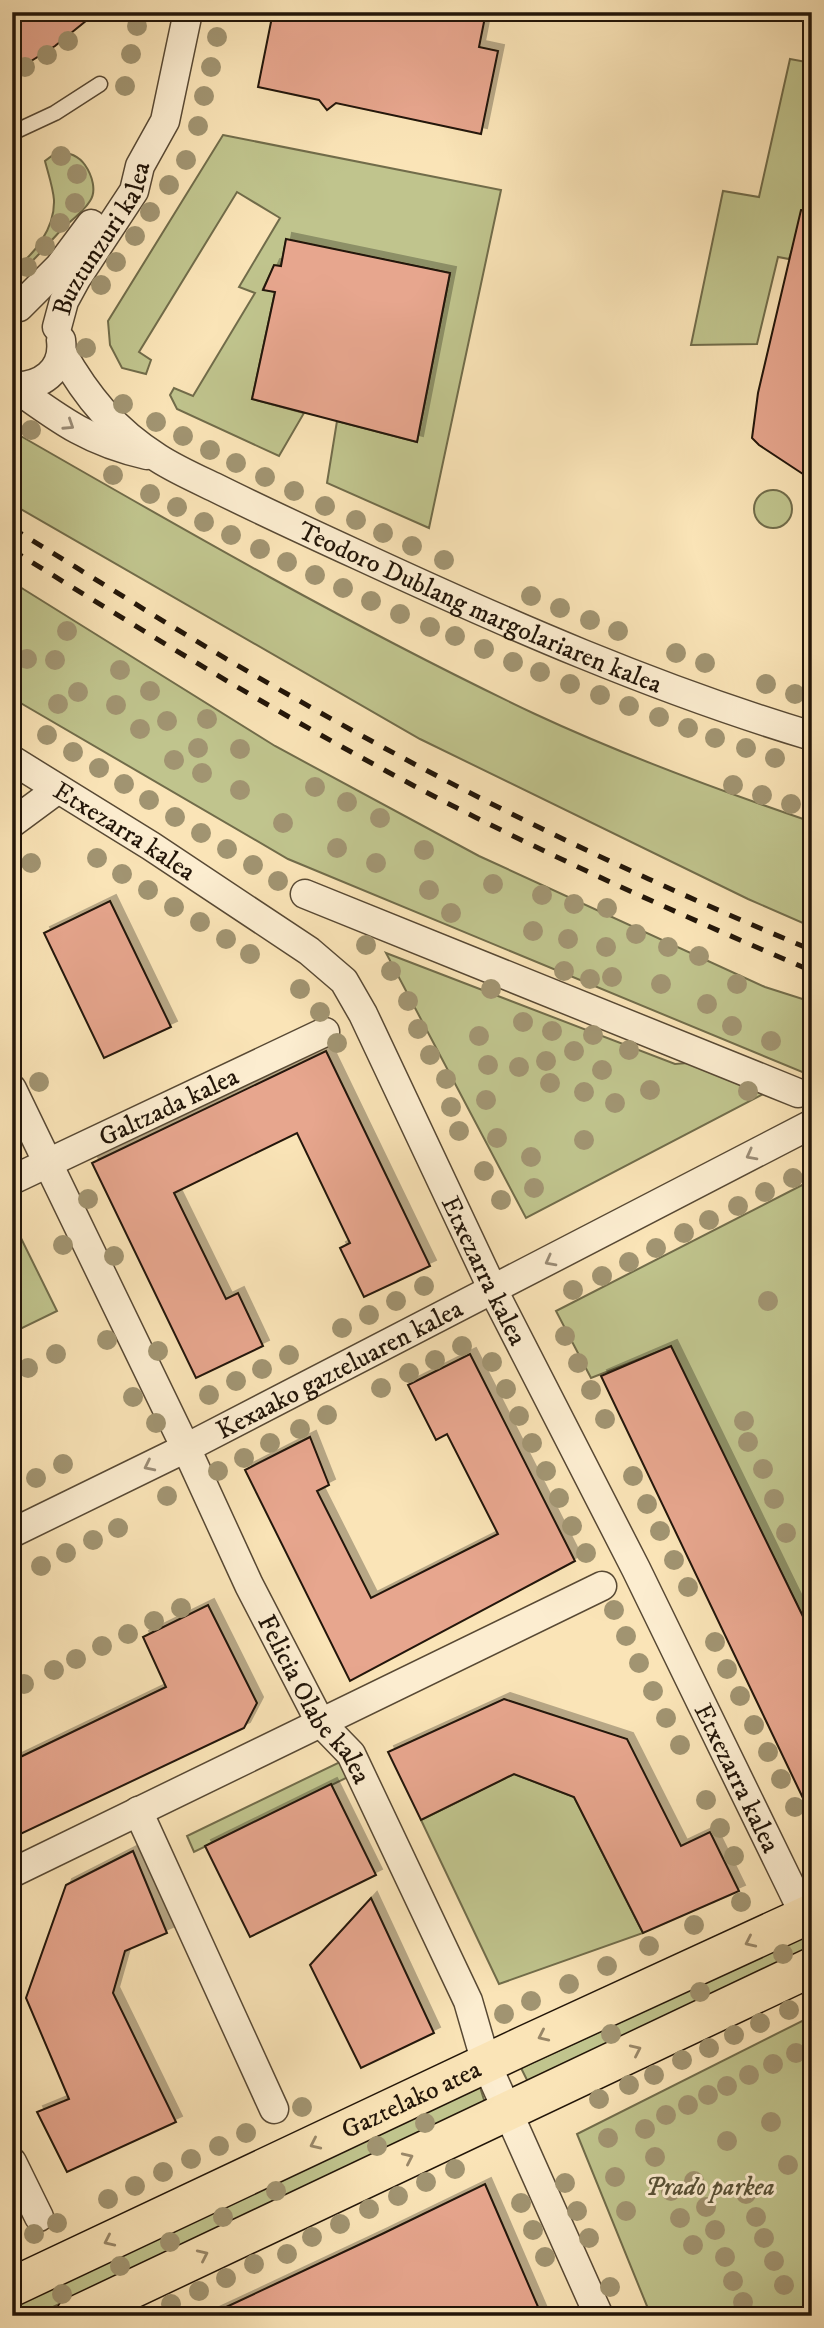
<svg xmlns="http://www.w3.org/2000/svg" width="824" height="2328" viewBox="0 0 824 2328" font-family="'IM FELL DW Pica',serif">
<style>
.green{fill:#c0c48d;stroke:#716c4a;stroke-width:2}
.building{fill:#e7a68e;stroke:#221508;stroke-width:2;filter:url(#shadow)}
.lines{fill:none;stroke-linecap:round;stroke-linejoin:round}
.lane-casing{stroke:#584934;stroke-width:17}
.street-casing{stroke:#584934;stroke-width:31}
.primary-casing{stroke:#221508;stroke-width:41}
.lane{stroke:#fcedd0;stroke-width:14}
.street{stroke:#fcedd0;stroke-width:28}
.primary{stroke:#fae4b7;stroke-width:38}
.rail{stroke:#221508;stroke-width:5;stroke-dasharray:12 12;stroke-linecap:butt}
.tree{fill:#a19471}
.oneway{stroke:#9a8c76}
.oneway2{stroke:#998768}
.labels{text-anchor:middle;stroke-width:6;stroke-linejoin:round;paint-order:stroke}
.street-label{font-size:26px;fill:#221508;stroke:#fcedd0}
.park-label{font-size:26px;font-style:italic;fill:#595237;stroke:#fcedd0}
</style>
<defs>
<filter id="shadow"><feDropShadow dx="6" dy="-6" stdDeviation="0" flood-color="#0004"/></filter>
</defs>
<rect width="100%" height="100%" fill="#fae4b7"/>
<filter id="stains"><feTurbulence type="fractalNoise" baseFrequency=".00286" numOctaves="4"/><feColorMatrix values="0 0 0 0 .2 0 0 0 0 .09 0 0 0 0 .02 0 0 0 .5 -.17"/></filter>
<radialGradient id="worn" r=".72"><stop offset=".6" stop-color="#630" stop-opacity="0"/><stop offset="1" stop-color="#630" stop-opacity=".3"/></radialGradient>
<g class="green">
<polygon points="790,59 812,63 812,189 789,259 778,257 757,344 691,345 723,191 759,197"/>
<polygon points="223,135 501,190 429,528 327,483 337,421 417,442 450,273 286,240 281,266 274,266 263,289 275,292 252,399 304,413 279,456 177,409 170,395 174,388 193,396 255,293 239,287 280,218 237,192 139,352 151,360 146,374 122,368 110,345 108,321"/>
<path d="M 57,152 C 69,152 78,155 85,165 C 92,175 97,191 90,201 C 84,211 72,220 63,228 C 46,246 32,264 12,278 L 12,271 C 34,255 55,229 54,200 C 53,187 48,173 45,161 Z"/>
<path d="M 12,431 C 184,530 356,629 535,714 C 625,756 718,790 812,822 L 812,927 L 748,899 L 420,739 L 12,504 Z"/>
<circle cx="773" cy="509" r="19"/>
<polygon points="12,582 275,746 479,856 765,987 812,1002 812,1072 807,1074 288,859 12,698"/>
<polygon points="386,953 675,1064 700,1062 767,1092 526,1218"/>
<polygon points="812,1180 812,1635 670,1347 591,1378 556,1311"/>
<polygon points="12,1220 57,1311 12,1333"/>
<polygon points="342,1761 350,1776 194,1852 187,1836"/>
<polygon points="514,1774 574,1797 643,1933 499,1984 421,1820"/>
<polygon points="812,1933 812,1948 528,2082 521,2068"/>
<polygon points="812,2016 812,2316 651,2316 577,2134"/>
<polygon points="480,2087 485,2103 34,2316 12,2316 12,2304"/>
</g>
<g class="building">
<polygon points="12,12 97,12 55,46 12,73"/>
<polygon points="273,12 486,12 479,47 498,51 481,134 336,103 327,110 319,100 258,87"/>
<polygon points="801,210 812,211 812,480 759,445 752,438 758,393"/>
<polygon points="286,239 450,273 417,442 252,399 275,292 263,290 274,265 281,266"/>
<polygon points="110,901 171,1027 104,1058 44,933"/>
<polygon points="326,1051 430,1266 364,1297 340,1248 350,1243 297,1133 174,1193 226,1299 238,1293 263,1346 196,1378 92,1163"/>
<polygon points="671,1346 812,1635 812,1817 601,1376"/>
<polygon points="470,1354 575,1561 350,1681 245,1470 310,1437 329,1485 317,1491 371,1598 498,1534 447,1434 436,1440 408,1385"/>
<polygon points="208,1605 257,1703 244,1728 12,1838 12,1761 166,1687 143,1637"/>
<polygon points="504,1699 627,1739 681,1846 710,1832 739,1891 643,1933 574,1797 514,1774 421,1820 388,1752"/>
<polygon points="331,1784 376,1875 250,1937 205,1846"/>
<polygon points="133,1851 167,1933 125,1951 113,1993 176,2122 67,2172 37,2112 69,2099 26,1998 66,1885"/>
<polygon points="371,1898 434,2033 361,2068 310,1965"/>
<polygon points="485,2184 542,2316 207,2316 382,2234"/>
</g>
<g class="lines">
<g class="lane-casing">
<polyline id="lane" points="12,133 55,113 100,84"/>
</g>
<g class="street-casing">
<g id="street">
<polyline points="19,307 59,267 91,224"/>
<path id="s1" d="M 57,327 L 64,301 L 76,279 L 134,191 L 140,166 L 165,121 L 188,12"/>
<path id="s2" d="M 62,353 C 87,397 114,430 158,458 C 175,469 195,478 214,487 C 262,511 310,533 358,555 C 507,624 655,689 812,736"/>
<path d="M 12,386 C 40,388 65,371 61,340"/>
<path d="M 13,386 C 60,420 89,442 147,455"/>
<path id="s3" d="M 12,760 L 151,846 L 309,951 L 344,981 L 363,1014 L 493,1290 L 636,1569 L 805,1916"/>
<polyline points="12,823 58,789"/>
<polyline points="305,894 798,1093"/>
<path id="s4" d="M 12,1089 L 193,1463 L 249,1585 L 320,1722 L 351,1754 L 468,2001 L 486,2063 L 599,2316"/>
<path id="s5" d="M 12,1180 L 325,1032"/>
<path id="s6" d="M 12,1533 L 186,1448 L 812,1124"/>
<polyline points="138,1811 274,2109"/>
<polyline points="12,1873 602,1586"/>
<polyline points="12,2162 39,2217"/>
</g>
</g>
<g class="primary-casing">
<g id="primary">
<path id="s7" d="M 12,2287 L 525,2045 L 812,1913"/>
<polyline points="75,2316 812,1967"/>
</g>
</g>
<use href="#lane" class="lane"/>
<use href="#street" class="street"/>
<use href="#primary" class="primary"/>
<g class="rail">
<path d="M 12,528 C 107,586 201,646 298,700 C 464,795 636,877 812,950"/>
<path d="M 12,550 C 156,639 300,728 451,805 C 569,865 690,919 812,971"/>
</g>
</g>
<g class="tree">
<circle cx="137" cy="26" r="10"/>
<circle cx="217" cy="37" r="10"/>
<circle cx="68" cy="41" r="10"/>
<circle cx="131" cy="54" r="10"/>
<circle cx="47" cy="55" r="10"/>
<circle cx="25" cy="67" r="10"/>
<circle cx="211" cy="67" r="10"/>
<circle cx="125" cy="86" r="10"/>
<circle cx="204" cy="96" r="10"/>
<circle cx="198" cy="126" r="10"/>
<circle cx="61" cy="156" r="10"/>
<circle cx="186" cy="160" r="10"/>
<circle cx="77" cy="174" r="10"/>
<circle cx="169" cy="185" r="10"/>
<circle cx="75" cy="203" r="10"/>
<circle cx="150" cy="212" r="10"/>
<circle cx="60" cy="223" r="10"/>
<circle cx="135" cy="236" r="10"/>
<circle cx="45" cy="246" r="10"/>
<circle cx="116" cy="262" r="10"/>
<circle cx="27" cy="267" r="10"/>
<circle cx="101" cy="285" r="10"/>
<circle cx="86" cy="348" r="10"/>
<circle cx="123" cy="404" r="10"/>
<circle cx="156" cy="422" r="10"/>
<circle cx="31" cy="430" r="10"/>
<circle cx="183" cy="436" r="10"/>
<circle cx="210" cy="450" r="10"/>
<circle cx="236" cy="463" r="10"/>
<circle cx="113" cy="475" r="10"/>
<circle cx="265" cy="477" r="10"/>
<circle cx="294" cy="491" r="10"/>
<circle cx="150" cy="494" r="10"/>
<circle cx="325" cy="506" r="10"/>
<circle cx="177" cy="507" r="10"/>
<circle cx="356" cy="520" r="10"/>
<circle cx="204" cy="522" r="10"/>
<circle cx="383" cy="533" r="10"/>
<circle cx="231" cy="535" r="10"/>
<circle cx="412" cy="546" r="10"/>
<circle cx="260" cy="549" r="10"/>
<circle cx="444" cy="560" r="10"/>
<circle cx="287" cy="562" r="10"/>
<circle cx="315" cy="575" r="10"/>
<circle cx="343" cy="588" r="10"/>
<circle cx="531" cy="596" r="10"/>
<circle cx="371" cy="601" r="10"/>
<circle cx="560" cy="608" r="10"/>
<circle cx="400" cy="614" r="10"/>
<circle cx="590" cy="620" r="10"/>
<circle cx="430" cy="627" r="10"/>
<circle cx="67" cy="631" r="10"/>
<circle cx="618" cy="631" r="10"/>
<circle cx="455" cy="636" r="10"/>
<circle cx="484" cy="649" r="10"/>
<circle cx="676" cy="653" r="10"/>
<circle cx="27" cy="659" r="10"/>
<circle cx="55" cy="660" r="10"/>
<circle cx="513" cy="662" r="10"/>
<circle cx="705" cy="663" r="10"/>
<circle cx="120" cy="670" r="10"/>
<circle cx="540" cy="672" r="10"/>
<circle cx="570" cy="684" r="10"/>
<circle cx="766" cy="684" r="10"/>
<circle cx="150" cy="691" r="10"/>
<circle cx="78" cy="692" r="10"/>
<circle cx="795" cy="694" r="10"/>
<circle cx="600" cy="695" r="10"/>
<circle cx="58" cy="704" r="10"/>
<circle cx="116" cy="705" r="10"/>
<circle cx="629" cy="706" r="10"/>
<circle cx="659" cy="717" r="10"/>
<circle cx="207" cy="719" r="10"/>
<circle cx="167" cy="721" r="10"/>
<circle cx="688" cy="728" r="10"/>
<circle cx="140" cy="729" r="10"/>
<circle cx="47" cy="735" r="10"/>
<circle cx="715" cy="738" r="10"/>
<circle cx="198" cy="748" r="10"/>
<circle cx="746" cy="748" r="10"/>
<circle cx="240" cy="749" r="10"/>
<circle cx="73" cy="752" r="10"/>
<circle cx="775" cy="758" r="10"/>
<circle cx="174" cy="760" r="10"/>
<circle cx="99" cy="768" r="10"/>
<circle cx="202" cy="773" r="10"/>
<circle cx="124" cy="784" r="10"/>
<circle cx="733" cy="785" r="10"/>
<circle cx="315" cy="787" r="10"/>
<circle cx="240" cy="790" r="10"/>
<circle cx="762" cy="795" r="10"/>
<circle cx="149" cy="800" r="10"/>
<circle cx="347" cy="802" r="10"/>
<circle cx="791" cy="804" r="10"/>
<circle cx="175" cy="817" r="10"/>
<circle cx="380" cy="818" r="10"/>
<circle cx="283" cy="823" r="10"/>
<circle cx="201" cy="833" r="10"/>
<circle cx="337" cy="848" r="10"/>
<circle cx="227" cy="849" r="10"/>
<circle cx="424" cy="850" r="10"/>
<circle cx="97" cy="858" r="10"/>
<circle cx="31" cy="863" r="10"/>
<circle cx="376" cy="863" r="10"/>
<circle cx="253" cy="865" r="10"/>
<circle cx="122" cy="874" r="10"/>
<circle cx="278" cy="881" r="10"/>
<circle cx="493" cy="884" r="10"/>
<circle cx="148" cy="890" r="10"/>
<circle cx="429" cy="890" r="10"/>
<circle cx="542" cy="895" r="10"/>
<circle cx="574" cy="904" r="10"/>
<circle cx="174" cy="907" r="10"/>
<circle cx="607" cy="908" r="10"/>
<circle cx="451" cy="913" r="10"/>
<circle cx="200" cy="922" r="10"/>
<circle cx="533" cy="931" r="10"/>
<circle cx="636" cy="934" r="10"/>
<circle cx="226" cy="939" r="10"/>
<circle cx="568" cy="939" r="10"/>
<circle cx="366" cy="945" r="10"/>
<circle cx="606" cy="947" r="10"/>
<circle cx="668" cy="947" r="10"/>
<circle cx="250" cy="954" r="10"/>
<circle cx="699" cy="956" r="10"/>
<circle cx="391" cy="971" r="10"/>
<circle cx="564" cy="971" r="10"/>
<circle cx="612" cy="977" r="10"/>
<circle cx="590" cy="979" r="10"/>
<circle cx="661" cy="984" r="10"/>
<circle cx="737" cy="984" r="10"/>
<circle cx="300" cy="989" r="10"/>
<circle cx="491" cy="989" r="10"/>
<circle cx="408" cy="1001" r="10"/>
<circle cx="707" cy="1004" r="10"/>
<circle cx="320" cy="1012" r="10"/>
<circle cx="523" cy="1022" r="10"/>
<circle cx="732" cy="1026" r="10"/>
<circle cx="418" cy="1029" r="10"/>
<circle cx="552" cy="1031" r="10"/>
<circle cx="593" cy="1035" r="10"/>
<circle cx="479" cy="1036" r="10"/>
<circle cx="771" cy="1041" r="10"/>
<circle cx="337" cy="1043" r="10"/>
<circle cx="629" cy="1050" r="10"/>
<circle cx="574" cy="1051" r="10"/>
<circle cx="430" cy="1055" r="10"/>
<circle cx="546" cy="1061" r="10"/>
<circle cx="488" cy="1065" r="10"/>
<circle cx="519" cy="1067" r="10"/>
<circle cx="602" cy="1070" r="10"/>
<circle cx="446" cy="1079" r="10"/>
<circle cx="39" cy="1082" r="10"/>
<circle cx="550" cy="1083" r="10"/>
<circle cx="650" cy="1090" r="10"/>
<circle cx="748" cy="1091" r="10"/>
<circle cx="584" cy="1092" r="10"/>
<circle cx="486" cy="1100" r="10"/>
<circle cx="615" cy="1103" r="10"/>
<circle cx="451" cy="1107" r="10"/>
<circle cx="459" cy="1131" r="10"/>
<circle cx="497" cy="1138" r="10"/>
<circle cx="584" cy="1140" r="10"/>
<circle cx="531" cy="1157" r="10"/>
<circle cx="484" cy="1171" r="10"/>
<circle cx="793" cy="1178" r="10"/>
<circle cx="534" cy="1188" r="10"/>
<circle cx="765" cy="1192" r="10"/>
<circle cx="88" cy="1199" r="10"/>
<circle cx="501" cy="1200" r="10"/>
<circle cx="738" cy="1206" r="10"/>
<circle cx="709" cy="1220" r="10"/>
<circle cx="684" cy="1233" r="10"/>
<circle cx="63" cy="1245" r="10"/>
<circle cx="656" cy="1248" r="10"/>
<circle cx="114" cy="1256" r="10"/>
<circle cx="629" cy="1262" r="10"/>
<circle cx="602" cy="1276" r="10"/>
<circle cx="424" cy="1286" r="10"/>
<circle cx="573" cy="1290" r="10"/>
<circle cx="396" cy="1301" r="10"/>
<circle cx="768" cy="1301" r="10"/>
<circle cx="369" cy="1315" r="10"/>
<circle cx="342" cy="1328" r="10"/>
<circle cx="565" cy="1336" r="10"/>
<circle cx="107" cy="1340" r="10"/>
<circle cx="462" cy="1346" r="10"/>
<circle cx="158" cy="1351" r="10"/>
<circle cx="56" cy="1354" r="10"/>
<circle cx="289" cy="1355" r="10"/>
<circle cx="435" cy="1360" r="10"/>
<circle cx="492" cy="1362" r="10"/>
<circle cx="578" cy="1363" r="10"/>
<circle cx="28" cy="1368" r="10"/>
<circle cx="262" cy="1369" r="10"/>
<circle cx="409" cy="1373" r="10"/>
<circle cx="236" cy="1381" r="10"/>
<circle cx="381" cy="1388" r="10"/>
<circle cx="506" cy="1389" r="10"/>
<circle cx="591" cy="1390" r="10"/>
<circle cx="209" cy="1395" r="10"/>
<circle cx="133" cy="1397" r="10"/>
<circle cx="327" cy="1415" r="10"/>
<circle cx="519" cy="1416" r="10"/>
<circle cx="605" cy="1419" r="10"/>
<circle cx="744" cy="1421" r="10"/>
<circle cx="156" cy="1423" r="10"/>
<circle cx="300" cy="1429" r="10"/>
<circle cx="748" cy="1442" r="10"/>
<circle cx="270" cy="1443" r="10"/>
<circle cx="532" cy="1443" r="10"/>
<circle cx="244" cy="1458" r="10"/>
<circle cx="63" cy="1464" r="10"/>
<circle cx="763" cy="1469" r="10"/>
<circle cx="218" cy="1471" r="10"/>
<circle cx="546" cy="1471" r="10"/>
<circle cx="633" cy="1476" r="10"/>
<circle cx="36" cy="1478" r="10"/>
<circle cx="167" cy="1496" r="10"/>
<circle cx="559" cy="1498" r="10"/>
<circle cx="774" cy="1499" r="10"/>
<circle cx="647" cy="1504" r="10"/>
<circle cx="572" cy="1526" r="10"/>
<circle cx="118" cy="1528" r="10"/>
<circle cx="660" cy="1531" r="10"/>
<circle cx="786" cy="1533" r="10"/>
<circle cx="93" cy="1540" r="10"/>
<circle cx="66" cy="1553" r="10"/>
<circle cx="586" cy="1553" r="10"/>
<circle cx="674" cy="1560" r="10"/>
<circle cx="41" cy="1566" r="10"/>
<circle cx="688" cy="1587" r="10"/>
<circle cx="181" cy="1608" r="10"/>
<circle cx="614" cy="1610" r="10"/>
<circle cx="154" cy="1621" r="10"/>
<circle cx="128" cy="1634" r="10"/>
<circle cx="626" cy="1636" r="10"/>
<circle cx="715" cy="1642" r="10"/>
<circle cx="102" cy="1646" r="10"/>
<circle cx="76" cy="1659" r="10"/>
<circle cx="639" cy="1663" r="10"/>
<circle cx="727" cy="1669" r="10"/>
<circle cx="54" cy="1670" r="10"/>
<circle cx="24" cy="1684" r="10"/>
<circle cx="653" cy="1691" r="10"/>
<circle cx="740" cy="1696" r="10"/>
<circle cx="666" cy="1718" r="10"/>
<circle cx="754" cy="1725" r="10"/>
<circle cx="680" cy="1745" r="10"/>
<circle cx="768" cy="1752" r="10"/>
<circle cx="781" cy="1779" r="10"/>
<circle cx="706" cy="1800" r="10"/>
<circle cx="795" cy="1807" r="10"/>
<circle cx="720" cy="1828" r="10"/>
<circle cx="734" cy="1856" r="10"/>
<circle cx="741" cy="1902" r="10"/>
<circle cx="694" cy="1925" r="10"/>
<circle cx="649" cy="1946" r="10"/>
<circle cx="783" cy="1954" r="10"/>
<circle cx="607" cy="1966" r="10"/>
<circle cx="569" cy="1984" r="10"/>
<circle cx="700" cy="1992" r="10"/>
<circle cx="531" cy="2001" r="10"/>
<circle cx="789" cy="2010" r="10"/>
<circle cx="504" cy="2014" r="10"/>
<circle cx="760" cy="2023" r="10"/>
<circle cx="611" cy="2034" r="10"/>
<circle cx="734" cy="2035" r="10"/>
<circle cx="709" cy="2048" r="10"/>
<circle cx="796" cy="2053" r="10"/>
<circle cx="682" cy="2060" r="10"/>
<circle cx="773" cy="2064" r="10"/>
<circle cx="654" cy="2075" r="10"/>
<circle cx="749" cy="2075" r="10"/>
<circle cx="629" cy="2085" r="10"/>
<circle cx="727" cy="2086" r="10"/>
<circle cx="708" cy="2095" r="10"/>
<circle cx="599" cy="2099" r="10"/>
<circle cx="688" cy="2105" r="10"/>
<circle cx="302" cy="2107" r="10"/>
<circle cx="666" cy="2115" r="10"/>
<circle cx="771" cy="2122" r="10"/>
<circle cx="425" cy="2123" r="10"/>
<circle cx="645" cy="2129" r="10"/>
<circle cx="246" cy="2133" r="10"/>
<circle cx="608" cy="2138" r="10"/>
<circle cx="727" cy="2141" r="10"/>
<circle cx="219" cy="2146" r="10"/>
<circle cx="377" cy="2146" r="10"/>
<circle cx="655" cy="2157" r="10"/>
<circle cx="191" cy="2159" r="10"/>
<circle cx="788" cy="2165" r="10"/>
<circle cx="455" cy="2169" r="10"/>
<circle cx="163" cy="2172" r="10"/>
<circle cx="615" cy="2177" r="10"/>
<circle cx="694" cy="2181" r="10"/>
<circle cx="426" cy="2182" r="10"/>
<circle cx="565" cy="2183" r="10"/>
<circle cx="135" cy="2186" r="10"/>
<circle cx="276" cy="2191" r="10"/>
<circle cx="671" cy="2191" r="10"/>
<circle cx="746" cy="2194" r="10"/>
<circle cx="398" cy="2196" r="10"/>
<circle cx="108" cy="2199" r="10"/>
<circle cx="521" cy="2203" r="10"/>
<circle cx="706" cy="2207" r="10"/>
<circle cx="369" cy="2209" r="10"/>
<circle cx="577" cy="2211" r="10"/>
<circle cx="626" cy="2211" r="10"/>
<circle cx="223" cy="2217" r="10"/>
<circle cx="756" cy="2217" r="10"/>
<circle cx="680" cy="2218" r="10"/>
<circle cx="57" cy="2223" r="10"/>
<circle cx="340" cy="2224" r="10"/>
<circle cx="533" cy="2230" r="10"/>
<circle cx="715" cy="2230" r="10"/>
<circle cx="34" cy="2234" r="10"/>
<circle cx="312" cy="2237" r="10"/>
<circle cx="589" cy="2238" r="10"/>
<circle cx="764" cy="2238" r="10"/>
<circle cx="170" cy="2242" r="10"/>
<circle cx="693" cy="2245" r="10"/>
<circle cx="287" cy="2254" r="10"/>
<circle cx="545" cy="2257" r="10"/>
<circle cx="725" cy="2257" r="10"/>
<circle cx="774" cy="2261" r="10"/>
<circle cx="254" cy="2264" r="10"/>
<circle cx="120" cy="2266" r="10"/>
<circle cx="226" cy="2278" r="10"/>
<circle cx="733" cy="2281" r="10"/>
<circle cx="784" cy="2285" r="10"/>
<circle cx="610" cy="2287" r="10"/>
<circle cx="199" cy="2291" r="10"/>
<circle cx="62" cy="2294" r="10"/>
<circle cx="743" cy="2302" r="10"/>
<circle cx="171" cy="2304" r="10"/>
</g>
<defs><path id="oneway-chevron" d="M-2-3.5L2.5 0L-2 3.5" fill="none" stroke-width="1.6" stroke-linecap="round" stroke-linejoin="round" transform="scale(1.75)"/></defs>
<g class="oneway">
<use href="#oneway-chevron" transform="translate(69 425) rotate(33)"/>
<use href="#oneway-chevron" transform="translate(751 1155) rotate(152)"/>
<use href="#oneway-chevron" transform="translate(550 1261) rotate(152)"/>
<use href="#oneway-chevron" transform="translate(149 1466) rotate(154)"/>
</g>
<g class="oneway2">
<use href="#oneway-chevron" transform="translate(750 1942) rotate(155)"/>
<use href="#oneway-chevron" transform="translate(543 2036) rotate(155)"/>
<use href="#oneway-chevron" transform="translate(636 2050) rotate(-25)"/>
<use href="#oneway-chevron" transform="translate(315 2144) rotate(155)"/>
<use href="#oneway-chevron" transform="translate(408 2158) rotate(-25)"/>
<use href="#oneway-chevron" transform="translate(109 2241) rotate(155)"/>
<use href="#oneway-chevron" transform="translate(203 2255) rotate(-25)"/>
</g>
<g class="labels">
<g class="street-label">
<text dy="9" stroke="none"><textPath href="#s1" startOffset="100">Buztunzuri kalea</textPath></text>
<text dy="9" stroke="none"><textPath href="#s2" startOffset="499">Teodoro Dublang margolariaren kalea</textPath></text>
<text dy="9" stroke="none"><textPath href="#s3" startOffset="133">Etxezarra kalea</textPath></text>
<text dy="9" stroke="none"><textPath href="#s5" startOffset="173">Galtzada kalea</textPath></text>
<text dy="9" stroke="none"><textPath href="#s3" startOffset="721">Etxezarra kalea</textPath></text>
<text dy="9" stroke="none"><textPath href="#s6" startOffset="366">Kexaako gazteluaren kalea</textPath></text>
<text dy="9" stroke="none"><textPath href="#s4" startOffset="682">Felicia Olabe kalea</textPath></text>
<text dy="9" stroke="none"><textPath href="#s3" startOffset="1288">Etxezarra kalea</textPath></text>
<text dy="9" stroke="none"><textPath href="#s7" startOffset="441">Gaztelako atea</textPath></text>
</g>
<g class="park-label">
<text x="710" y="2195">Prado parkea</text>
</g>
</g>
<rect width="824" height="2328" fill="none" stroke="#fae4b7" stroke-width="42"/>
<rect x="14" y="14" width="796" height="2300" fill="none" stroke="#221508" stroke-width="3.5"/>
<rect x="21" y="21" width="782" height="2286" fill="none" stroke="#221508" stroke-width="2"/>
<rect width="100%" height="100%" filter="url(#stains)"/>
<rect width="100%" height="100%" fill="url(#worn)"/>
</svg>
